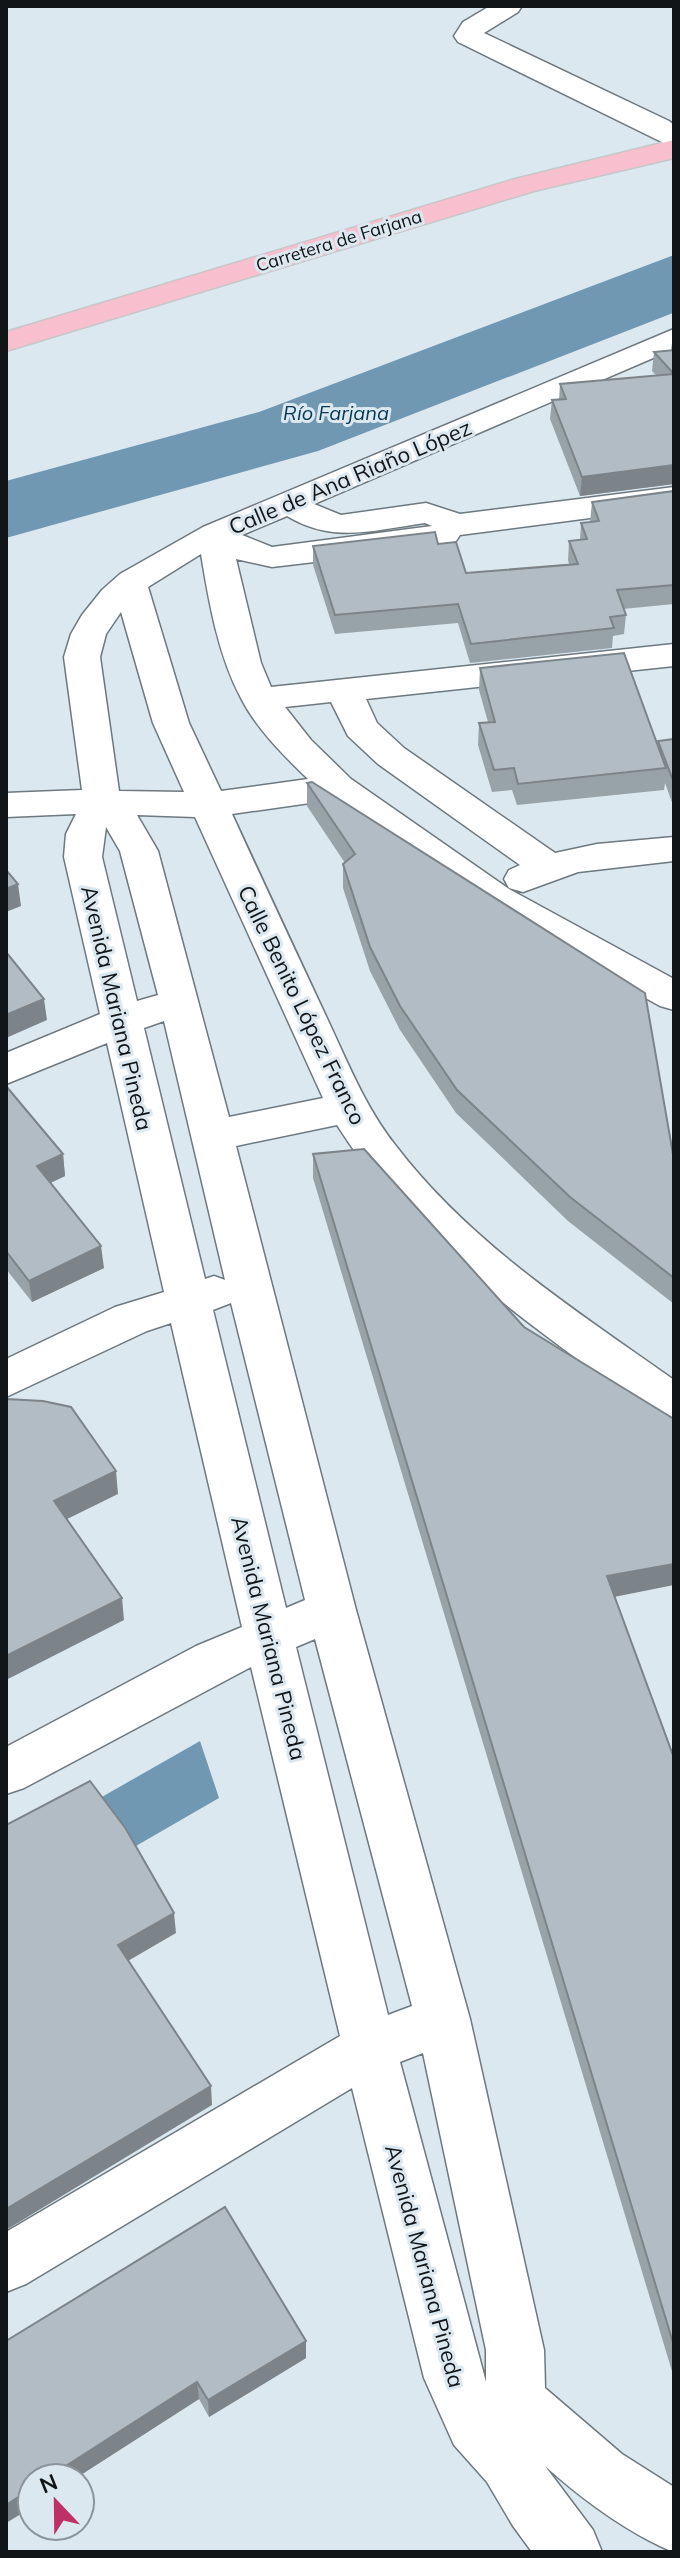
<svg xmlns="http://www.w3.org/2000/svg" width="680" height="2558" viewBox="0 0 680 2558" font-family="Mulish,sans-serif">
<style>
.water{fill:#7198b3}
.lines{fill:none;stroke-linecap:round;stroke-linejoin:round}
.minor-casing{stroke:#6d787f;stroke-width:3}
.major-casing{stroke:#c6c7c8;stroke-width:3}
.minor{fill:#fff;fill-rule:evenodd}
.major{fill:#f8bfce;fill-rule:evenodd}
.wall{fill:#98a2a9}
.shaded-wall{fill:#7c8489}
.building{fill:#b1bcc4;stroke:#7c8489;stroke-width:2}
.labels{text-anchor:middle;stroke-width:6;stroke-linejoin:round;paint-order:stroke}
.far-street-label{font-size:18px;fill:#111518;stroke:#dce8f0}
.far-water-label{font-size:20px;font-style:italic;fill:#033954;stroke:#dce8f0}
.street-label{font-size:22px;fill:#111518;stroke:#dce8f0}
</style>
<rect width="100%" height="100%" fill="#dce8f0"/>
<g class="water">
<polygon points="674,255 673,313 318,451 6,538 6,481 259,412"/>
<polygon points="200,1741 219,1798 129,1850 93,1802"/>
</g>
<g class="lines">
<g class="minor-casing">
<g id="minor">
<polygon points="490,6 522,6 518,12 484,33 669,121 674,125 674,148 458,42 454,36 463,22"/>
<path d="M 674,329 L 674,349 L 314,504 L 341,515 L 426,503 L 460,514 L 674,487 L 674,507 L 460,535 L 456,541 L 433,548 L 272,567 L 236,559 L 261,663 L 271,687 L 674,644 L 674,666 L 366,699 L 377,723 L 404,748 L 555,853 L 597,844 L 674,837 L 674,861 L 578,872 L 523,892 L 509,888 L 504,879 L 509,870 L 520,865 L 378,764 L 348,736 L 331,702 L 285,707 L 311,740 L 351,779 L 509,889 L 674,979 L 674,1010 L 660,1006 L 481,907 L 331,800 L 232,814 C 262,880 293,946 324,1012 C 346,1058 364,1106 396,1146 C 470,1243 575,1310 674,1380 L 674,1422 L 658,1417 C 539,1331 417,1251 337,1125 L 236,1146 L 356,1610 L 470,2019 L 544,2350 L 545,2388 L 622,2454 L 674,2487 L 673,2552 C 626,2532 583,2500 545,2466 L 593,2530 L 602,2552 L 532,2552 L 513,2526 L 487,2482 L 454,2445 L 424,2378 L 352,2088 L 26,2284 L 6,2292 L 6,2232 L 340,2036 L 251,1667 L 24,1788 L 6,1794 L 6,1747 L 196,1646 L 242,1627 L 171,1323 L 147,1331 L 6,1397 L 6,1359 L 115,1307 L 164,1292 L 107,1043 L 6,1084 L 6,1053 L 100,1014 L 64,857 L 66,834 L 76,814 L 6,817 L 6,793 L 82,790 L 64,657 L 71,634 L 82,615 L 102,590 L 120,574 L 203,527 ZM 287,516 C 333,544 374,530 425,523 L 432,526 L 272,547 L 242,535 ZM 201,554 C 209,602 218,655 241,698 C 256,728 284,756 308,779 L 221,791 L 189,723 L 148,587 ZM 121,612 L 153,723 L 184,792 L 119,791 L 100,657 L 106,634 ZM 137,815 L 195,817 L 323,1098 L 229,1117 L 158,851 ZM 106,827 L 120,851 L 158,995 L 137,1001 L 102,857 ZM 164,1021 L 225,1280 L 214,1276 L 205,1279 L 144,1028 ZM 231,1303 L 305,1600 L 286,1608 L 213,1310 ZM 315,1639 L 412,2006 L 388,2015 L 296,1647 ZM 423,2053 L 486,2350 L 486,2382 L 400,2062 Z"/>
</g>
</g>
<g class="major-casing">
<polygon id="major" points="674,140 674,158 534,191 6,351 6,332 515,179"/>
</g>
<use href="#minor" class="minor"/>
<use href="#major" class="major"/>
</g>
<g class="wall">
<polygon points="673,336 674,336 674,484 580,496 550,419 552,400 559,400 560,384 657,376 652,371 654,352 671,350"/>
<polygon points="674,491 674,604 623,609 626,615 624,634 613,636 612,648 470,663 458,623 335,634 313,565 313,546 438,544 466,573 569,564 568,560 569,541 580,540 581,523 590,522 592,502"/>
<polygon points="480,668 658,744 658,741 674,739 674,808 665,783 664,790 517,805 512,790 492,792 478,745 479,723 488,722 479,690"/>
<polygon points="307,783 674,1160 674,1304 568,1221 456,1113 400,1030 370,971 343,888 343,864 345,863 307,806"/>
<polygon points="6,1086 63,1154 65,1176 50,1183 104,1268 32,1302 6,1269"/>
<polygon points="313,1154 524,1327 615,1597 674,1758 674,2378 313,1178"/>
<polygon points="225,2207 306,2341 306,2358 209,2417 199,2399 76,2478 32,2478 32,2507 6,2523 6,2341"/>
</g>
<g class="shaded-wall">
<polygon points="674,465 674,484 580,496 582,477"/>
<polygon points="18,884 21,906 6,912 6,889"/>
<polygon points="44,999 47,1020 6,1038 6,1015"/>
<polygon points="63,1154 65,1176 40,1188 37,1166"/>
<polygon points="101,1246 104,1268 32,1302 29,1281"/>
<polygon points="116,1471 118,1494 57,1524 54,1501"/>
<polygon points="674,1564 674,1585 604,1599 607,1576"/>
<polygon points="122,1598 124,1620 6,1680 6,1656"/>
<polygon points="174,1913 176,1933 121,1965 118,1945"/>
<polygon points="211,2086 212,2105 6,2230 6,2209"/>
<polygon points="306,2341 306,2358 209,2417 208,2400"/>
<polygon points="197,2382 199,2399 76,2478 47,2478"/>
<polygon points="32,2488 32,2507 6,2523 6,2505"/>
</g>
<g class="building">
<polygon points="674,350 674,465 582,477 552,400 566,399 560,384 674,374 654,352"/>
<polygon points="674,491 674,585 617,590 626,615 610,617 614,628 471,644 458,604 335,615 313,546 435,532 438,544 456,542 466,573 578,564 569,541 587,539 581,523 599,521 592,502"/>
<polygon points="624,653 666,768 518,784 514,768 494,770 479,723 495,722 480,668"/>
<polygon points="674,739 674,783 658,741"/>
<polygon points="312,782 645,993 674,1160 674,1278 570,1197 457,1090 400,1006 370,947 343,864 355,854 307,783"/>
<polygon points="6,870 18,884 6,889"/>
<polygon points="6,952 44,999 6,1015"/>
<polygon points="6,1086 63,1154 37,1166 101,1246 29,1281 6,1251"/>
<polygon points="364,1149 524,1327 674,1419 674,1564 607,1576 674,1758 674,2346 313,1154"/>
<polygon points="6,1399 43,1401 71,1407 116,1471 54,1501 122,1598 6,1656"/>
<polygon points="90,1781 126,1829 174,1913 118,1945 211,2086 6,2209 6,1825"/>
<polygon points="225,2207 306,2341 208,2400 197,2382 47,2478 32,2478 32,2488 6,2505 6,2341"/>
</g>
<g class="labels">
<g class="far-street-label">
<text transform="translate(339 241) rotate(-17)" y="6">Carretera de Farjana</text>
</g>
<g class="far-water-label">
<text x="336" y="420">Río Farjana</text>
</g>
<g class="street-label">
<text transform="translate(350 477) rotate(-23)" y="8">Calle de Ana Riaño López</text>
<text transform="translate(302 1005) rotate(64)" y="8">Calle Benito López Franco</text>
<text transform="translate(117 1008) rotate(77)" y="8">Avenida Mariana Pineda</text>
<text transform="translate(269 1638) rotate(76)" y="8">Avenida Mariana Pineda</text>
<text transform="translate(425 2266) rotate(75)" y="8">Avenida Mariana Pineda</text>
</g>
</g>
<rect width="680" height="2558" fill="none" stroke="#111518" stroke-width="16"/>
<g transform="translate(56 2502) rotate(338)"><circle r="38" fill="#dce8f0" stroke="#8b949a" stroke-width="2"/>
<path d="M0-6L14 30L0 20L-14 30Z" fill="#bd3165"/>
<text y="-12" font-size="22" font-weight="bold" text-anchor="middle" fill="#111518">N</text>
</g>
</svg>
